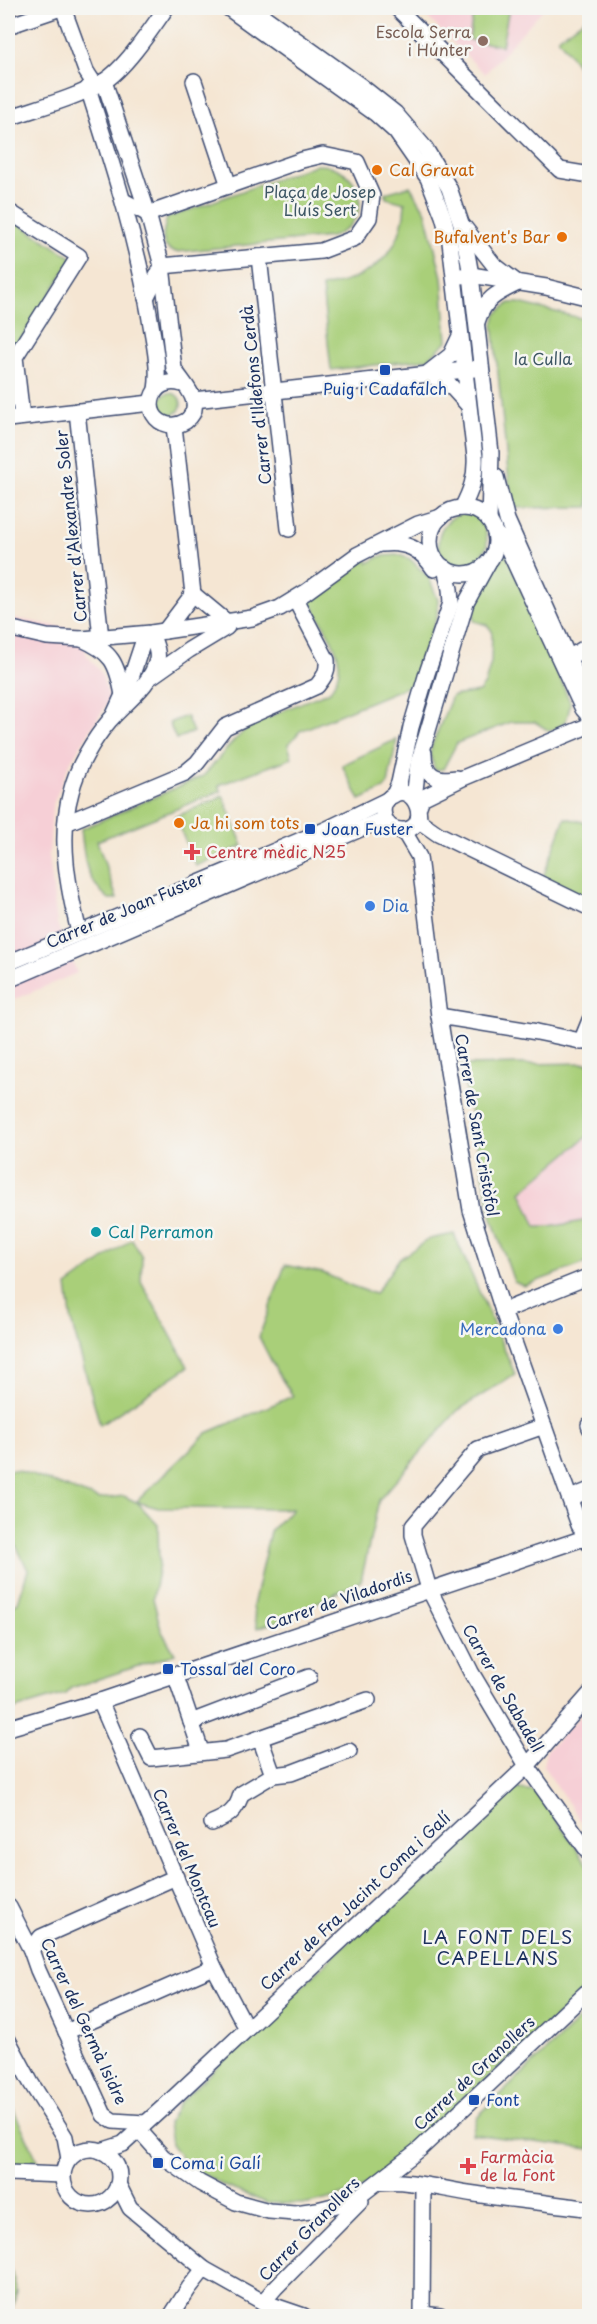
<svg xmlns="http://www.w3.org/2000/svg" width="597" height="2324" viewBox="0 0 597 2324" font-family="'Playpen Sans',sans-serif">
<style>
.built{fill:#f6cfd6}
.green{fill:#a9cf79;stroke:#627f6c;stroke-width:1.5}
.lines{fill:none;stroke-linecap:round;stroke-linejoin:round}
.minor-casing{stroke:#3c4a70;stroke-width:18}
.minor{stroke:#fff;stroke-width:15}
.education-dot{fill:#8d6e63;stroke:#f6f6f2;stroke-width:2}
.food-dot{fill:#e8710a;stroke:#f6f6f2;stroke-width:2}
.transit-dot{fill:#1a4fb4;stroke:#f6f6f2;stroke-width:2}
.health-dot{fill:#e0444e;stroke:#f6f6f2;stroke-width:2}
.shop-dot{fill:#3f7fe0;stroke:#f6f6f2;stroke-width:2}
.culture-dot{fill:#0f9aa8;stroke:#f6f6f2;stroke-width:2}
.labels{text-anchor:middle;stroke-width:5;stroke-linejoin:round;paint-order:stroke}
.education-label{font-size:16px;fill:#785e54;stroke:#f6f6f2;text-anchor:end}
.food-label{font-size:16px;fill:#c56008;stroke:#f6f6f2;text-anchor:start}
.park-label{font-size:16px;fill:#3e5765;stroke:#f6f6f2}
.transit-label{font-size:16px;fill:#164399;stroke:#f6f6f2;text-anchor:start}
.street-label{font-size:16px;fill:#1b2f5e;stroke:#f6f6f2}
.health-label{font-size:16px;fill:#be3a42;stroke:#f6f6f2;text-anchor:start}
.shop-label{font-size:16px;fill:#366cbe;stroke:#f6f6f2;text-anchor:start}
.culture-label{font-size:16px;fill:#0d838f;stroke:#f6f6f2;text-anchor:start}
.neighbourhood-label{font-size:18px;letter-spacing:1.5px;fill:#1b2f5e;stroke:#f6f6f2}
</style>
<rect width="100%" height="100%" fill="#f6f6f2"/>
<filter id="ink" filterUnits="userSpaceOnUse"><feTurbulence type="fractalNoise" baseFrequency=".0167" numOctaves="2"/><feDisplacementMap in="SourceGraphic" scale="12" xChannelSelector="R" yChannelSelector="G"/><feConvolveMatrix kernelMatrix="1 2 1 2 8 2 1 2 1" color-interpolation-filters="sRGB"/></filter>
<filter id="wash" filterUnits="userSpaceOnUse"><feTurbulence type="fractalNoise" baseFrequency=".008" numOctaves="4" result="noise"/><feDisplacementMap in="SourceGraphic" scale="24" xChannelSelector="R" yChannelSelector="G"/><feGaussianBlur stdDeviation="1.35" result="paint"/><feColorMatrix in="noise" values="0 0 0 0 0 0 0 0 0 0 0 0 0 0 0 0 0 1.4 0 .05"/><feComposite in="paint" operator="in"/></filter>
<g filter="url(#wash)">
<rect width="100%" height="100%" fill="#f5e6d3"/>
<g class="built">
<polygon points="418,8 544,8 485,74"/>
<polygon points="8,617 83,631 86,654 101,673 110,699 69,764 52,807 49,855 57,924 77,973 8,1002"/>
<polygon points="589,1135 589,1220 549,1227 536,1227 521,1191"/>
<polygon points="589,1708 589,1833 543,1766 546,1751"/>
</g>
<g class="green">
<polygon points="474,8 509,8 502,46 469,40"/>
<polygon points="589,16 589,82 558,38"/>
<path d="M 315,165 C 362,162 379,220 331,237 L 176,252 C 158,249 163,231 167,218 Z"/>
<path d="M 410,186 L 426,212 L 442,277 L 447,341 L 428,359 L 331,370 L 322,287 C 370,279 403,255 405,203 L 386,198 L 385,193 Z"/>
<polygon points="8,217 73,258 14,351 8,346"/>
<polygon points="510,303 519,303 589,320 589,507 516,508 509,482 493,324 496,314"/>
<circle cx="170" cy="404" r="11"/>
<path d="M 467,513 C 484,516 487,530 487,546 L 476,563 L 457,568 C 426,555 437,515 467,513 Z"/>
<path d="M 505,551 L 570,702 C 569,718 565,727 549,731 L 535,722 L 511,722 L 457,743 L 443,769 L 435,770 L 430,754 L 432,745 L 452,696 L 479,692 L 485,684 L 491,662 L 492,631 L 487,625 L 474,621 C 471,602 495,568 505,551 Z"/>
<path d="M 399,555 L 410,559 L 429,578 L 438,600 L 437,616 L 413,684 L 300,731 L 288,745 L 292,758 L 219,785 L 221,791 L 97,841 L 117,899 L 109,899 C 83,877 85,861 81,829 L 203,776 C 219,760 230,741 248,728 C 269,715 306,701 330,691 C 335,682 340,674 339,664 C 338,645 318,617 309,599 L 366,557 L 368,563 L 381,556 Z"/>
<polygon points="449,623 455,624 414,757 409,756"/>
<polygon points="186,716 193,732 176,739 169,723"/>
<polygon points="397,739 388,784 384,789 360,800 342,765"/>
<polygon points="223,796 243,846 196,866 175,817"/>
<polygon points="565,818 589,823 589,898 543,877"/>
<polygon points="589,1063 589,1135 521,1192 536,1227 549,1227 589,1220 589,1262 524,1286 514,1282 492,1219 461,1065"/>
<polygon points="454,1234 515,1374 457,1411 379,1500 361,1581 279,1621 257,1628 253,1606 270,1531 292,1509 158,1508 137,1502 158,1525 159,1565 153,1598 161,1630 175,1654 71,1688 65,1694 8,1711 8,1611 18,1602 28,1570 8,1529 8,1470 18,1470 99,1499 124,1496 136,1502 207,1433 293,1396 277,1372 259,1337 285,1265 323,1273 352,1286 375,1294 399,1259 429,1239"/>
<polygon points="132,1239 142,1257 141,1281 188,1367 100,1425 72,1324 67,1286"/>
<polygon points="518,1789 536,1791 589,1866 589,1987 371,2184 345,2195 308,2204 267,2203 224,2186 187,2165 171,2144 168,2123 179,2103 404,1889 410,1885 416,1886 424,1882 508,1790"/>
<polygon points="589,2010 589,2149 472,2134 477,2117"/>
<polygon points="8,2099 44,2173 8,2173"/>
<polygon points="8,2257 17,2292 10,2316 8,2316"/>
</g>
</g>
<g filter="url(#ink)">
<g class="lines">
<g class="minor-casing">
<g id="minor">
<polyline points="63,8 86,71 95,85"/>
<path d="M 228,8 L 376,114 L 396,132 L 428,178 L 443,216 L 450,242 L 475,457 C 476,477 471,491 462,508"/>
<polyline points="252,8 361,86 395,113 425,148 449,188 462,226 471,275 491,453 489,520"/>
<polyline points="397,8 560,170 590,175"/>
<polyline points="8,26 61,8"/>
<path d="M 104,81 L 148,214 L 162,266 L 174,369 C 183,384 207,404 186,421 C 181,424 175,426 169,425 C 139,419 149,374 182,384"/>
<polyline points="194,81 229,186"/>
<path d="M 88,88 C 112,164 135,234 149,313 C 153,339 160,364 156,390"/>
<path d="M 8,118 C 37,108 76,98 103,82 C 125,69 152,28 166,8"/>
<polyline points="124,201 148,214 302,160 323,155 357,162 372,196 369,218 355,238 321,251 162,266 146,298"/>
<polyline points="8,211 79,256 15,357 22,417"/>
<polyline points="464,227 494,265 515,281"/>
<polyline points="259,257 289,529"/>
<polyline points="461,276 471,275 546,287 590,298"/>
<path d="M 477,322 C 484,299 497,293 518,283"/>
<polyline points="428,373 451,355 460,336"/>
<polyline points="431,376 449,384 468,405"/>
<polyline points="194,400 474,369"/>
<polyline points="77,411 101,638"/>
<polyline points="8,419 151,403"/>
<polyline points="496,477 507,520 590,706"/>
<circle cx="463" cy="541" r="33"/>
<polyline points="495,533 505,542 583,709 590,717"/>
<path d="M 382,544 C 406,541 421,549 434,569"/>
<polyline points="193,594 228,623"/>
<polyline points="8,628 47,637 82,639 151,633 252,618 280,608 306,592 357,555 418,524 441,517"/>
<polyline points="165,631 193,594 174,426"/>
<path d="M 82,639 C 112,652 117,663 123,695"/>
<polyline points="570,657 590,645"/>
<polyline points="152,676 189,650 227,627"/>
<path d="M 424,753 C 424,776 436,781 457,778"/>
<polyline points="394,795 399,783 411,727 427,673 451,603 450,589 445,568"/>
<polyline points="414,799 418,764 466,603 488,563"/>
<polyline points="419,806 422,798 463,778 590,725"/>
<polyline points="418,820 438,834 590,908"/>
<path d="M 66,823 L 185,773 L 197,763 L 225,727 L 317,686 C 324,677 328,672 327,660 L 295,599"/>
<polyline points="400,830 406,835 419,857 439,1016 471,1210 503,1311 579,1525 590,1545"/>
<path d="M 79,932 C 68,888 58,838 71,792 C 77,767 93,740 110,720 C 126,702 151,685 157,660 C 159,651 154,642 151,633 L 142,645 L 132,675 L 113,717"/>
<polyline points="8,963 325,830 387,800"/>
<path d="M 8,980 L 379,821 C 386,824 394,830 401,830 C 434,831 415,777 390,797 C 380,805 382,818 390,826"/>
<polyline points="439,1016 537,1032 590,1043"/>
<polyline points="581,1042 590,1020"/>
<polyline points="503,1311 590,1276"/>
<polyline points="589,1425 590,1428"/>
<polyline points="544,1426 478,1449 413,1526 413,1535 429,1589 471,1672 527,1766 590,1854"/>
<polyline points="570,1498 590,1490"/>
<polyline points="175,1674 201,1751"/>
<polyline points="100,1701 214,1967 246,2027"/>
<polyline points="191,1722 309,1677"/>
<polyline points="8,1728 100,1701 590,1536"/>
<polyline points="140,1736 151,1758 226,1750 368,1700"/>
<polyline points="260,1738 273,1775"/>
<path d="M 212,1823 C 227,1817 237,1811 241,1794 L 273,1775 L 291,1773 L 349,1751"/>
<polyline points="9,1907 31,1950 38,1970 104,2115 113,2121 145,2123"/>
<polyline points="31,1950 41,1937 176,1877"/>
<polyline points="66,2032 214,1967"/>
<polyline points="8,2040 31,2083 65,2137 69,2159"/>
<polyline points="139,2130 163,2157 200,2183 236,2202 269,2211 295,2213 317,2210 353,2201 420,2149 590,1989"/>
<circle cx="91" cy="2177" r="28"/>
<polyline points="101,2151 123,2144 167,2104 527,1766 590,1694"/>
<polyline points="8,2173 63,2175"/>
<path d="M 380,2182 C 410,2179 445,2190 475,2194 C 513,2200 552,2203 590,2209"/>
<polyline points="118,2184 130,2208 204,2269 263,2302 304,2316"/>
<polyline points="263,2302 275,2288 361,2201"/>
<polyline points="422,2314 440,2316"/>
<polyline points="171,2316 189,2288 204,2269"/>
<polyline points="422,2316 423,2186"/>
</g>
</g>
<use href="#minor" class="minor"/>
</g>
</g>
<circle class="education-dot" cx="483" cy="41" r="6"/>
<g class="food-dot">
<circle cx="377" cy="170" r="6"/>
<circle cx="562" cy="237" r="6"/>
<circle cx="179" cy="823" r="6"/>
</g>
<g class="transit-dot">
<rect x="379" y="364" width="12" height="12" rx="3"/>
<rect x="304" y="823" width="12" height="12" rx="3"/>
<rect x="162" y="1663" width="12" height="12" rx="3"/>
<rect x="468" y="2094" width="12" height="12" rx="3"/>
<rect x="152" y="2157" width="12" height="12" rx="3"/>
</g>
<g class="health-dot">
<path d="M189 843h6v6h6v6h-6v6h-6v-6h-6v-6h6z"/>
<path d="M465 2157h6v6h6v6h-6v6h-6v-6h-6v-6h6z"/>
</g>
<g class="shop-dot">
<circle cx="370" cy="906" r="6"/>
<circle cx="558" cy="1329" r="6"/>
</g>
<circle class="culture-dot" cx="96" cy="1232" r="6"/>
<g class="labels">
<g class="education-label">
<text x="471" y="38">Escola Serra<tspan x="471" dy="18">i Húnter</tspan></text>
</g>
<g class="food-label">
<text x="389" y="176">Cal Gravat</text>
<text x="550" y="243" text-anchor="end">Bufalvent's Bar</text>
<text x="191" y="829">Ja hi som tots</text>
</g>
<g class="park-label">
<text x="320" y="198">Plaça de Josep<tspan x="320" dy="18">Lluís Sert</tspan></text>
<text x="543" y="365">la Culla</text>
</g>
<g class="transit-label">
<text x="385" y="395" text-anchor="middle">Puig i Cadafalch</text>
<text x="322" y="835">Joan Fuster</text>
<text x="180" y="1675">Tossal del Coro</text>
<text x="486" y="2106">Font</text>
<text x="170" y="2169">Coma i Galí</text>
</g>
<g class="street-label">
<text transform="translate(256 395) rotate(-96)" y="6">Carrer d'Ildefons Cerdà</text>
<text transform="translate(71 526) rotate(-96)" y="6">Carrer d'Alexandre Soler</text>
<text transform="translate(125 910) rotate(-23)" y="6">Carrer de Joan Fuster</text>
<text transform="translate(477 1125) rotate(80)" y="6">Carrer de Sant Cristòfol</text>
<text transform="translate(339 1600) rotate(-19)" y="6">Carrer de Viladordis</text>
<text transform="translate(503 1688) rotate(60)" y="6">Carrer de Sabadell</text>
<text transform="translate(187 1858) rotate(67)" y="6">Carrer del Montcau</text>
<text transform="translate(355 1901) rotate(-43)" y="6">Carrer de Fra Jacint Coma i Galí</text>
<text transform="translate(84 2021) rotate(65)" y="6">Carrer del Germà Isidre</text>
<text transform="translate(474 2073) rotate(-43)" y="6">Carrer de Granollers</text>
<text transform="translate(309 2229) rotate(-46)" y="6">Carrer Granollers</text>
</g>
<g class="health-label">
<text x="206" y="858">Centre mèdic N25</text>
<text x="480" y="2163">Farmàcia<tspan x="480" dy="18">de la Font</tspan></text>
</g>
<g class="shop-label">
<text x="382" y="912">Dia</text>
<text x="546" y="1335" text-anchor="end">Mercadona</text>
</g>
<g class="culture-label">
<text x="108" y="1238">Cal Perramon</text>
</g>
<g class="neighbourhood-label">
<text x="498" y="1944">LA FONT DELS<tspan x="498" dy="21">CAPELLANS</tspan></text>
</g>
</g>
<rect width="597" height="2324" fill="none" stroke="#f6f6f2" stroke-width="30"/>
</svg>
